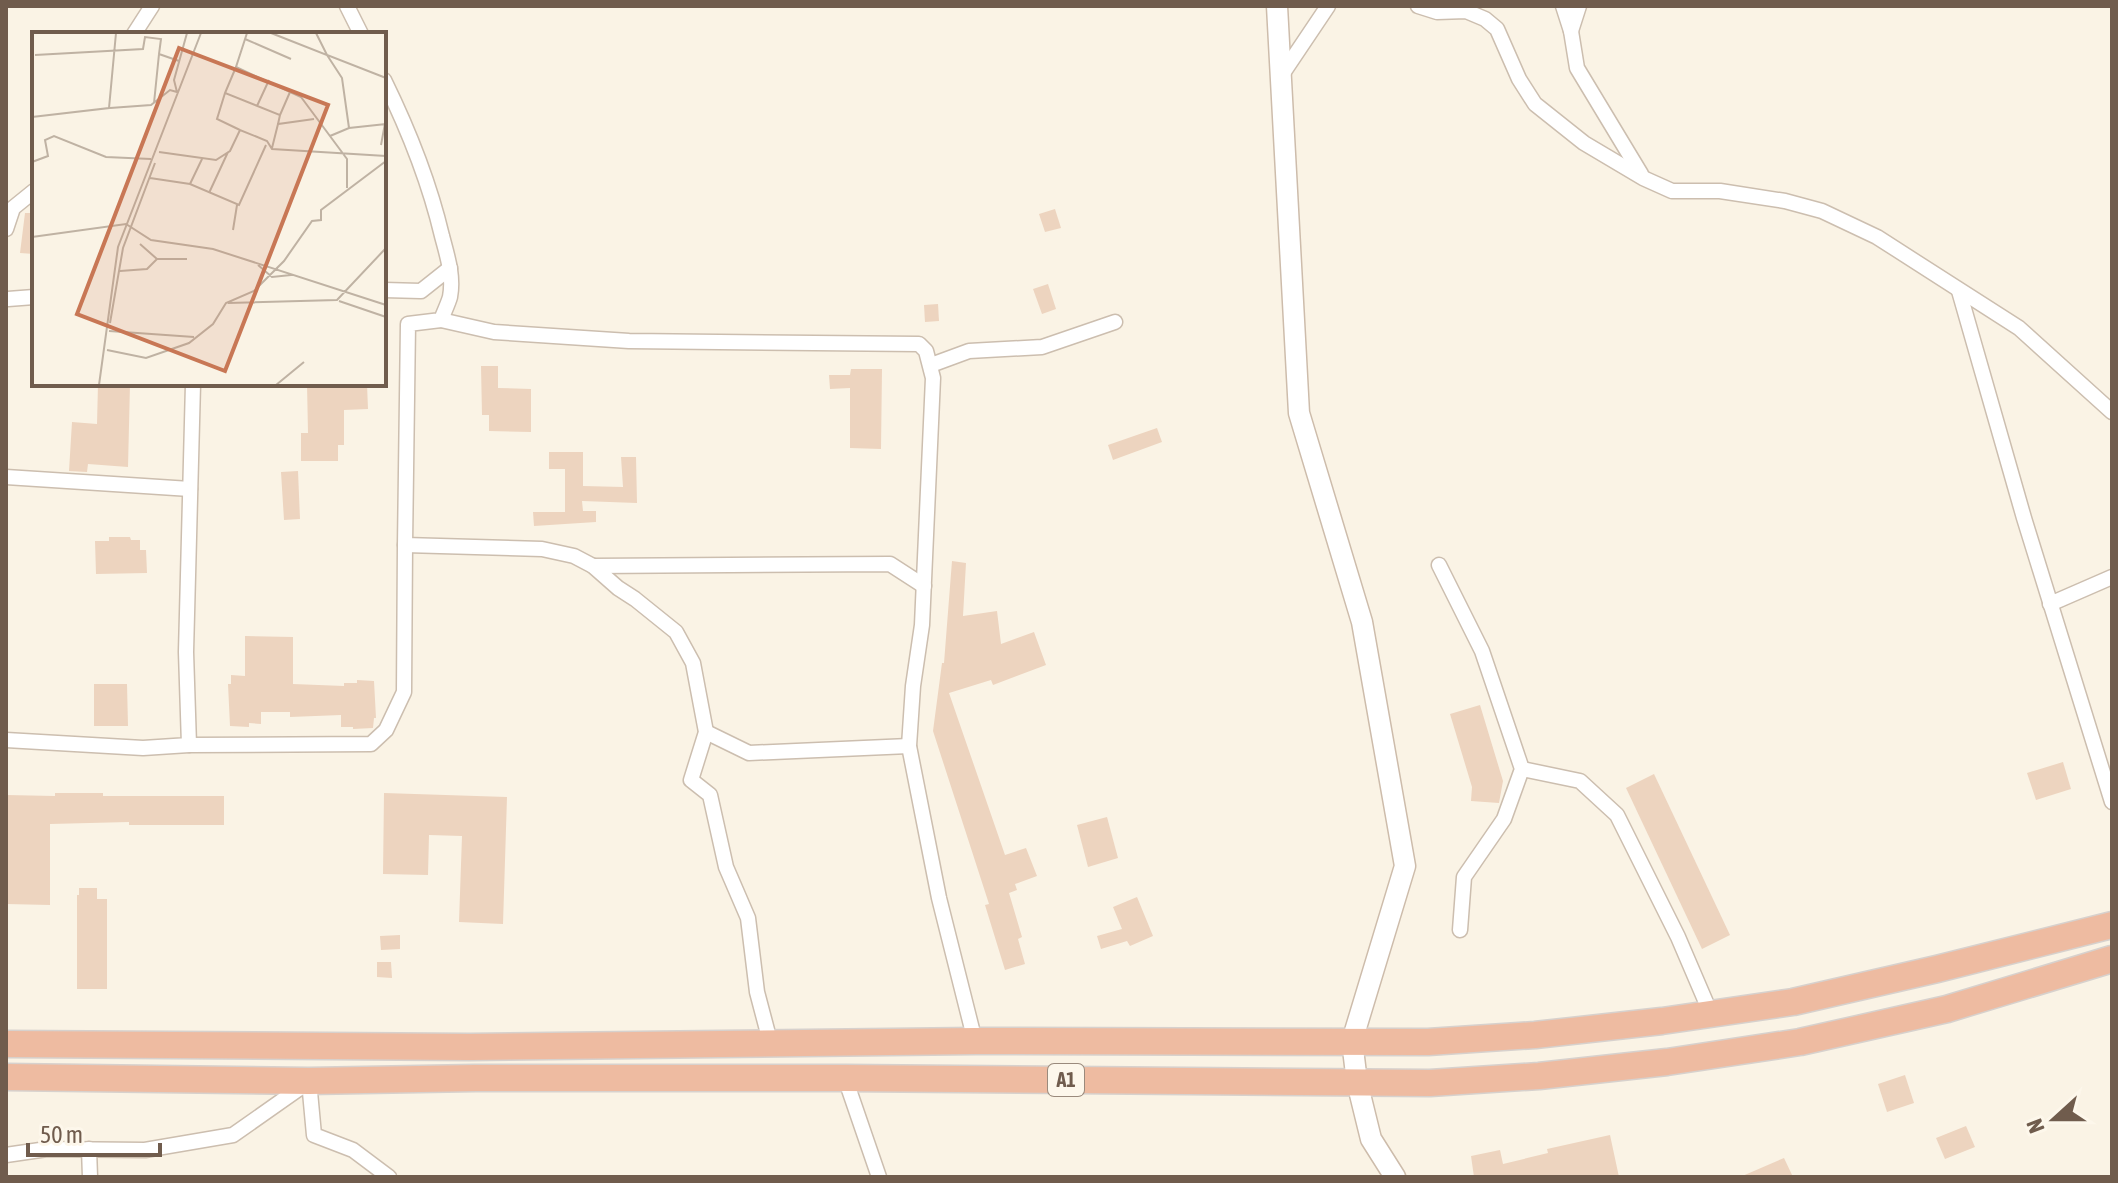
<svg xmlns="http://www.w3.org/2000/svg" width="2118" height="1183" viewBox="0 0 2118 1183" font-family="'Asap Condensed',sans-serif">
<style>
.building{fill:#edd4bf}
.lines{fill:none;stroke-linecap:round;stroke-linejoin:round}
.street-casing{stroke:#ccbeaf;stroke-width:17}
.secondary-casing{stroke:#cdbcab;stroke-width:23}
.highway-casing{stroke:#d7d1cd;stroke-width:29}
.street{stroke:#fff;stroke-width:14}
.secondary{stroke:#fff;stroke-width:20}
.highway{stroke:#eebba1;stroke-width:26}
.labels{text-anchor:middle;stroke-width:6;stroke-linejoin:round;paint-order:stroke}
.shield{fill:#fdf7eb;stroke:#9a8a7c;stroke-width:2}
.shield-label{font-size:20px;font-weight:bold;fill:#705c4d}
.inset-road{fill:none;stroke:#bfb2a3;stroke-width:2}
.view{fill:#c87755;fill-opacity:0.15;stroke:#c87755;stroke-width:4}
.inset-edge{fill:none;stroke:#705c4d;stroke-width:4}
</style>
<rect width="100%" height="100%" fill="#faf3e5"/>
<g class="building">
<polygon points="1055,209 1061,228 1045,232 1039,214"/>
<polygon points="25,213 34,213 34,254 20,253"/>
<polygon points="1048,284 1056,309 1042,314 1033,289"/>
<polygon points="938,304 939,321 925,322 924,305"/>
<polygon points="481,366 498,366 498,388 531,389 531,432 489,431 489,415 482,415"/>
<polygon points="851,369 882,369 881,449 850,448 850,388 830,389 829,375 850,375"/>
<polygon points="98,384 130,384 128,467 88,464 87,472 69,471 72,422 97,424"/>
<polygon points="307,384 367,384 368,409 344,410 344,445 338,445 338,461 301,461 301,433 308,433"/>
<polygon points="1157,428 1162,442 1113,460 1108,445"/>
<polygon points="549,452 583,452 583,486 623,487 621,457 636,457 637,503 582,501 583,511 596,511 596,522 534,526 533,512 565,512 565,469 549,469"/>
<polygon points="298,471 300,519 284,520 281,472"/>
<polygon points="109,537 130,537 131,540 140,540 140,550 146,550 147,573 96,574 95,541 109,541"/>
<polygon points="952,561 966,563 963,616 997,611 1001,644 1034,632 1046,665 993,685 991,680 949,693 1005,855 1026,848 1037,876 1015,884 1017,890 1009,893 1022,937 1018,939 1025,964 1005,970 985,905 989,904 933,731 942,663 944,663"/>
<polygon points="245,636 293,637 293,684 344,686 344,683 357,683 357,680 374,681 376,718 374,718 373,728 353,729 353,727 341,727 341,715 290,717 290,712 261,712 261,724 249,723 249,727 230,726 228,684 231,684 231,675 245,676"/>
<polygon points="94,684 127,684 128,726 94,726"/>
<polygon points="1480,705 1503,781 1499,803 1471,801 1472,787 1450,714"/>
<polygon points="2063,762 2071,789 2036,800 2027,773"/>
<polygon points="1654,774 1730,935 1702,949 1626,788"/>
<polygon points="55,793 103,793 103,796 224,796 224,825 129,825 129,822 50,824 50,905 6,904 6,795 55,796"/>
<polygon points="384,793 507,797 503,924 459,922 462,836 429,835 428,875 383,874"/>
<polygon points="1107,817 1118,858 1088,867 1077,825"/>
<polygon points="79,888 97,888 97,899 107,899 107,989 77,989 77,895 79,895"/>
<polygon points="1137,897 1153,936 1130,946 1127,941 1101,949 1097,936 1122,929 1113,907"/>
<polygon points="400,935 400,949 381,950 380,936"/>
<polygon points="377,962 391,962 392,978 377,977"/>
<polygon points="1905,1075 1914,1103 1887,1112 1878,1084"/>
<polygon points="1966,1126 1975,1147 1945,1159 1936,1138"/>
<polygon points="1610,1135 1619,1177 1474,1177 1471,1156 1500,1150 1503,1164 1548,1153 1547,1149"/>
<polygon points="1784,1158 1793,1177 1740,1177"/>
</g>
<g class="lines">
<g class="street-casing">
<g id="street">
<polyline points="347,6 361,34"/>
<polyline points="1418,6 1437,12 1466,11 1485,19 1497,29 1519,79 1535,104 1584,143 1643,178 1672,191 1720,191 1785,201 1822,211 1877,237 2019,328 2112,412"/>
<polyline points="1563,6 1571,31 1577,68 1641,174"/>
<polyline points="1571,31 1579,6"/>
<polyline points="134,34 152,6"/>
<polyline points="1281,76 1328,6"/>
<path d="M 384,80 C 409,131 429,181 442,236 C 447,255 454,276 450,297 C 448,304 444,312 441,320 L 408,324 L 405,545 L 542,549 L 574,556 L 593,566 L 618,588 L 635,599 L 676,632 L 693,663 L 706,732 L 691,780 L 710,795 L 726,867 L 748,918 L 757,992 L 771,1045"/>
<polyline points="6,229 13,208 34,191"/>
<polyline points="384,290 421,291 450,268"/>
<polyline points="1959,291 2024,518 2112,802"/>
<polyline points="8,299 34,297"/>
<polyline points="441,320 494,332 629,341 919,344 926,351 933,378 922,625 913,686 909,746 939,898 975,1041"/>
<polyline points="931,365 969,351 1042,347 1115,322"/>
<polyline points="6,477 190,489"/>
<polyline points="1439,565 1482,651 1522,769 1504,819 1464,877 1460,930"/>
<polyline points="593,566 890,564 924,586"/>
<polyline points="2050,604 2112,577"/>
<polyline points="706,732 749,753 909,746"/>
<polyline points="6,740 143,748 189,745 186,652 193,384"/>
<polyline points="189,745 371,744 386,730 404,692 405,545"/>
<polyline points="1522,769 1580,781 1617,815 1678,937 1711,1014"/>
<polyline points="845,1078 879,1177"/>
<polyline points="309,1081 314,1135 353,1150 389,1177"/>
<polyline points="89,1149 90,1177"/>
<polyline points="6,1155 47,1149 145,1150 233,1135 307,1083"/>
</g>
</g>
<g class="secondary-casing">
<polyline id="secondary" points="1277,6 1299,413 1362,622 1405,866 1352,1041 1357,1082 1371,1139 1395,1177"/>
</g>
<g class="highway-casing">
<g id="highway">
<polyline points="6,1044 470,1047 975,1041 1428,1042 1535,1035 1662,1021 1793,1002 1937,969 2112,925"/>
<polyline points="6,1077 309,1081 475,1078 845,1078 1430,1083 1539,1076 1667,1062 1800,1042 1947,1009 2112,959"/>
</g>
</g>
<use href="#street" class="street"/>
<use href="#secondary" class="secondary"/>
<use href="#highway" class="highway"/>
</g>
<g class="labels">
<rect class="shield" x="1048" y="1064" width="36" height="32" rx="6"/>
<g class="shield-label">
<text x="1066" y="1087">A1</text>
</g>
</g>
<g transform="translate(32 32)">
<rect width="354" height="354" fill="#faf3e5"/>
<path class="inset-road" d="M 215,1 L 204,35 L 269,65 L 315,127 L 315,156M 239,1 L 295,23 L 310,46 L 317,96M 284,1 L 295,23 L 354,46M 213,7 L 259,27M 3,23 L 111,17 L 113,5 L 129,7 L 127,22 L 147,29M 204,35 L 193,61 L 248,83 L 246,92 L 282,87M 193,61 L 185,87 L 208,98M 122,71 L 127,22M 225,74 L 237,48M 78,76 L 119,73 L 138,58 L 145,60 L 142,48 L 155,1M 248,83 L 258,60M 0,85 L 77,76 L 84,1M 298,104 L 317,96 L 354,92M 349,113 L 354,86M 240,116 L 246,92M 127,120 L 184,128 L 198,119 L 208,98 L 235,109 L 240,117 L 354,124M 0,130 L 16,124 L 13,108 L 22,104 L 74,125 L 119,127M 118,146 L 158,152 L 207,173 L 234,113M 158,152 L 170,127M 177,161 L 196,120M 201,198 L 205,173M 0,205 L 94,192 L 119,208 L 181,217 L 354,273M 108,212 L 125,227 L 155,227M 226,233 L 240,245 L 259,243M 88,239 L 115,237 L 125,227M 307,269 L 354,285M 196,271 L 305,268 L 354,216M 78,291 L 91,216 L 123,131M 77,299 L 162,305M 75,318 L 114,326 L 157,311 L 181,292 L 194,271 L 222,259 L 252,229 L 280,189 L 289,188 L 289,178 L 354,129M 67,353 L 86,215 L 169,1M 244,353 L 272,330"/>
<path class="view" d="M 147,16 L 296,73 L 193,339 L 45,282 Z"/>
<rect width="354" height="354" class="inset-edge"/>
</g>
<rect width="2118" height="1183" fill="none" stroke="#705c4d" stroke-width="16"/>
<g transform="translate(2054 1119) rotate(249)" stroke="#fdf7eb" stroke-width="6" paint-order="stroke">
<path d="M0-6L14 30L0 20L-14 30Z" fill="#705c4d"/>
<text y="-12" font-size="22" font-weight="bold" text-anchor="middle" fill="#705c4d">N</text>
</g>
<path d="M28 1143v12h132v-12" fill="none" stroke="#705c4d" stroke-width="4"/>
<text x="40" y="1143" font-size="24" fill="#705c4d" stroke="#fdf7eb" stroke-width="6" paint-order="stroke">50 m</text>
</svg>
